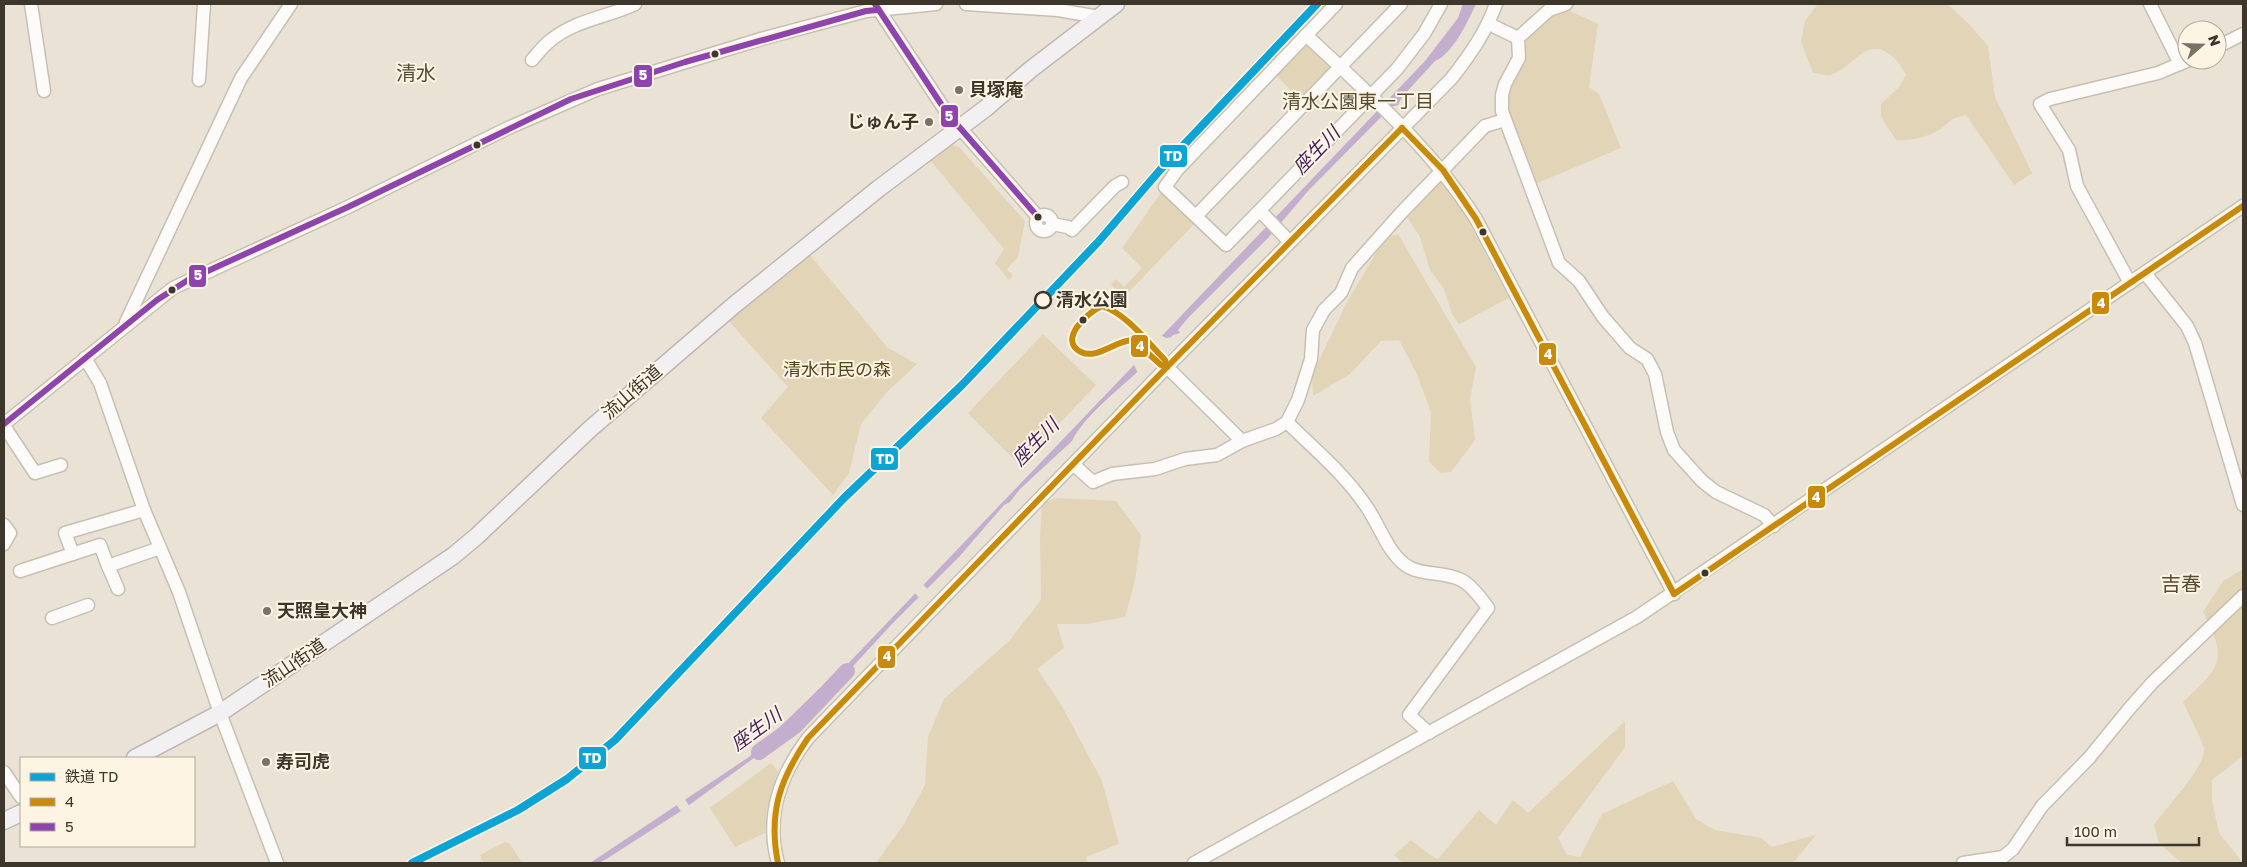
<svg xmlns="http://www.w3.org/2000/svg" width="2247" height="867" viewBox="0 0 2247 867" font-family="'Golos Text','Noto Sans JP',sans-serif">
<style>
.green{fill:#e2d4b7}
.water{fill:#c4aece}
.pier{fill:#eae2d4}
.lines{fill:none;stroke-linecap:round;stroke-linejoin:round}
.river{stroke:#c4aece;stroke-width:16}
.minor-casing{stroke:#c6c0b4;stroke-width:15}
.major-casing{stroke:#bfb7b7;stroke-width:19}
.minor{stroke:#fcfbf9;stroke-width:12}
.major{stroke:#f3f0f2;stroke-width:16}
.bus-1-casing{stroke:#fdf4e3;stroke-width:10}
.bus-2-casing{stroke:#fdf4e3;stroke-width:10}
.bus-1{stroke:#c88a0b;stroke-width:6}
.bus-2{stroke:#8e44ad;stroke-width:6}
.rail-1-casing{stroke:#fdf4e3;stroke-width:11}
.rail-1{stroke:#0ca4d5;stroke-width:8}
.bus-dot{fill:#3c362b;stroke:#fdf4e3;stroke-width:2}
.poi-dot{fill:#797266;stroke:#fdf4e3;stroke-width:2}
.stop-dot{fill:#fdf4e3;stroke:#3c362b;stroke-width:2.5}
.labels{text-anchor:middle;stroke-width:4;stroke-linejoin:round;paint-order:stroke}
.poi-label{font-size:18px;font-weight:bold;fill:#3c362b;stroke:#fdf4e3;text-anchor:start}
.stop-label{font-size:18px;font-weight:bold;fill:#3c362b;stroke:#fdf4e3;text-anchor:start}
.park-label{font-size:18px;fill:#594519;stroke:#fdf4e3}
.street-label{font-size:18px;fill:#3c362b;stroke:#fdf4e3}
.neighbourhood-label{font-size:19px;fill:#584c34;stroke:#fdf4e3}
.water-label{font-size:19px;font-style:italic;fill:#45205f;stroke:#fdf4e3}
.quarter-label{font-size:20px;fill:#584c34;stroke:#fdf4e3}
.line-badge{stroke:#fdf4e3;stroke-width:2}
.badge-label{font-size:14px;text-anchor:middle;font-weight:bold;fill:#fff}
</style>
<rect width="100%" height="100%" fill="#eae2d4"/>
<g class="green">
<path d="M 1818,4 L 1947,4 L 1968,23 L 1988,46 L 1995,97 L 2032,173 L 2014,185 L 1966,115 C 1947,119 1953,121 1939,130 C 1925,138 1911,141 1896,140 L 1881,117 L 1881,104 L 1899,87 L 1906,75 C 1900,64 1896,58 1886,52 C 1864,38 1849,72 1829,75 C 1824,76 1818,73 1813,73 L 1801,42 L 1805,21 Z"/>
<polygon points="1564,8 1598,24 1589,87 1599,94 1621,148 1535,184 1507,112 1512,80 1524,59 1527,35 1549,16"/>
<polygon points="1303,44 1309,44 1332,66 1302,102 1274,73"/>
<polygon points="950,144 959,147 1025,221 1018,257 1007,269 1013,276 1009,280 995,263 1004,249 930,160"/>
<polygon points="1438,182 1441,182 1459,204 1509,298 1459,324 1452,314 1444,289 1430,270 1420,237 1405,214"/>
<polygon points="1163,190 1196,222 1124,297 1111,285 1116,279 1124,287 1142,268 1122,248"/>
<polygon points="1398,234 1476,367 1470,399 1475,440 1451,472 1441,473 1429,462 1431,412 1416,372 1399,340 1381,341 1350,374 1313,396 1312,375 1347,302 1376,253 1389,237"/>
<polygon points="808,253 888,348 917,364 887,392 861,424 849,473 833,495 761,418 788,387 727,319"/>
<polygon points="1043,334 1096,385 1020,465 968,413"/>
<polygon points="1057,498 1116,501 1141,535 1135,581 1125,617 1087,624 1057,624 1064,648 1037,669 1063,708 1102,781 1119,844 1086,857 1088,863 876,863 904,824 925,785 928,737 944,699 1009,641 1041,600 1040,538 1042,503"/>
<path d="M 2243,569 L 2243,756 L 2212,780 L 2212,801 L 2219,833 L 2243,863 L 2182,863 L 2159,843 L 2154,825 C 2166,807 2206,767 2204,748 C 2203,742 2187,711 2183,702 C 2220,667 2229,661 2203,612 L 2223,581 Z"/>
<polygon points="1625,721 1625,747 1558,838 1567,855 1580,857 1602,814 1673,781 1696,819 1715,830 1761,838 1772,847 1816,835 1793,863 1403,863 1394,855 1411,840 1430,855 1438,859 1479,810 1496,825 1513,800 1528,813"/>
<polygon points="771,763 778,771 767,808 765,833 735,847 710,808"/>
<polygon points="505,842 510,844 522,863 483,863 480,855"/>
</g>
<path class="water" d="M 1463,4 L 1476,4 C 1468,21 1453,54 1435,61 L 1402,97 L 1398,105 L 1391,107 L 1308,191 L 1268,238 L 1188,318 L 1178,330 L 1180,333 L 1173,335 C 1160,348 1147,364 1133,376 C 1113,394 1084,417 1072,441 L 1020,489 L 1010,502 L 1004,505 L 959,557 L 892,624 L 843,677 L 769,747 L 681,811 L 608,858 L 599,863 L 590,863 L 749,757 L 819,689 L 840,672 L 1425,61 L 1458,18 Z"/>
<g class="pier">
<polygon points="1159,334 1166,338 1173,337 1138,374 1133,362"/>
<polygon points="921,583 929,590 920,599 913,591"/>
<polygon points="684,798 690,807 682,813 676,804"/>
</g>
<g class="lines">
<polyline class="river" points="759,752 795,726 847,671"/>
<g class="minor-casing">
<g id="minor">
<polyline points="31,4 44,91"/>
<polyline points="875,4 947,113 1038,217"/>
<polyline points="966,4 1058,10 1099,17"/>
<polyline points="1336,4 1177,170 1165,187 1226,245 1397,69 1424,34 1441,4"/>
<polyline points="1566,4 1549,10 1518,38 1519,58 1505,84 1502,95 1502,111 1559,263 1579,281 1603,317 1630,348 1647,359 1655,374 1667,432 1674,450 1702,481 1716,492 1764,515 1774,526"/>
<polyline points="2150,4 2180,64"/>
<polyline points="1489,24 1518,38"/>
<path d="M 1306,35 C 1367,92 1431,148 1476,219 L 1674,594"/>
<polyline points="2217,47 2243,34"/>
<path d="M 532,60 C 538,53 544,45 551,40 C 575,20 608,17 635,4"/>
<polyline points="199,80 204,4"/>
<polyline points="1260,211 1290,242"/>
<circle cx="1044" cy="223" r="8"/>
<polyline points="1196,216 1401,4"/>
<polyline points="1052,224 1068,227 1072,230 1115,186 1122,182"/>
<polyline points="2145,273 2187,326 2195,343 2243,505"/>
<polyline points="2130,283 2077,186 2069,150 2040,104 2050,99 2158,73 2189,60"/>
<polyline points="126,322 241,78 291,4"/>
<polyline points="85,358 100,383 144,510 179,592 220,713 277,863"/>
<polyline points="1167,367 1242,441"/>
<path d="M 1287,422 C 1315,450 1347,476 1368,509 C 1380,527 1387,550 1404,564 C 1419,576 1441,571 1459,579 C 1470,583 1481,598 1488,608 L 1409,715 L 1429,733"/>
<polyline points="4,424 173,288 348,207 508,128 598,89 761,39 866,11 936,4"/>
<polyline points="4,426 35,473 61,465"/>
<polyline points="1074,465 1093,482 1112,474 1155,469 1185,459 1217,455 1242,441 1276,429 1287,422 1298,400 1311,359 1313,330 1324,310 1341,293 1352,268 1401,213 1485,126 1505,120"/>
<polyline points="4,525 10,533 4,544"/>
<polyline points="73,554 65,533 144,510"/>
<polyline points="20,571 100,545 108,566"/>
<polyline points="118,589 108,566 160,548"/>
<polyline points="52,618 88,605"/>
<polyline points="4,772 21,797"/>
<path d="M 778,863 C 765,817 780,775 808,738 L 1167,367 L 1451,79 C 1470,55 1486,32 1496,4"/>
<polyline points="1194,863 1637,617 2243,206"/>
<polyline points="1963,863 2003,857 2013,849 2042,806 2089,758 2129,709 2152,683 2243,596"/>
</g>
</g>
<g class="major-casing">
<g id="major">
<polyline points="135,758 220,713 453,556 477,536 590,429 733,306 878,189 986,108 1030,70 1116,4"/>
<polyline points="4,821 21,813"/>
</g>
</g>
<use href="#minor" class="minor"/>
<use href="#major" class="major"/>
<g class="bus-1-casing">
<g id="bus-1">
<polyline points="1402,128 1443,170 1476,219 1674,594"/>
<path d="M 1102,306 C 1127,314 1147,342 1165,360 L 1167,367 L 1161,365 L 1133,340 C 1116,340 1097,360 1081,352 C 1057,340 1088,312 1102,306 Z"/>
<polyline points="1674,594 2243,206"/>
<path d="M 778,863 C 768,813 780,779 808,738 L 1167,367 L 1402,128"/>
</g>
</g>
<g class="bus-2-casing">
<g id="bus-2">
<polyline points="875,4 947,113 1038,217"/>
<polyline points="4,424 157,300 188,280 348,207 571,99 685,62 866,11 878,10"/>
</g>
</g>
<use href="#bus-1" class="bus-1"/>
<use href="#bus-2" class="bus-2"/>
<g class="rail-1-casing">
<polyline id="rail-1" points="412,863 518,810 567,779 615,740 844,498 962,385 1099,241 1160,170 1317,4"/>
</g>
<use href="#rail-1" class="rail-1"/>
</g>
<g class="bus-dot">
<circle cx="715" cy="54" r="4.5"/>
<circle cx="477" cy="145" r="4.5"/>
<circle cx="1038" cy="217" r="4.5"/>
<circle cx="1483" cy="232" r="4.5"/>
<circle cx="172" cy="290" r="4.5"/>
<circle cx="1083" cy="320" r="4.5"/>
<circle cx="1705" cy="573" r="4.5"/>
</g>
<g class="poi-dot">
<circle cx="959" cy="90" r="5"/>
<circle cx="929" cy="122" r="5"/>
<circle cx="267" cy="611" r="5"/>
<circle cx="266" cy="762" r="5"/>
</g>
<circle class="stop-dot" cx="1043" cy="300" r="8"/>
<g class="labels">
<g class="poi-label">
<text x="969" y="96">貝塚庵</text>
<text x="919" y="128" text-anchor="end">じゅん子</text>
<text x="277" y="617">天照皇大神</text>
<text x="276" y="768">寿司虎</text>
</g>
<g class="stop-label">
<text x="1056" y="306">清水公園</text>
</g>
<g class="park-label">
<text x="837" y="376">清水市民の森</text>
</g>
<g class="street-label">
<text transform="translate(632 392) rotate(-41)" y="6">流山街道</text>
<text transform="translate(294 663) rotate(-34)" y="6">流山街道</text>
</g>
<g class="neighbourhood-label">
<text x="1358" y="108">清水公園東一丁目</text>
</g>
<g class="water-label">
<text transform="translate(1316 150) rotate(-46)" y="7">座生川</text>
<text transform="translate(1035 442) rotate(-46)" y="7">座生川</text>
<text transform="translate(756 729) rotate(-36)" y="7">座生川</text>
</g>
<g class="quarter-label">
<text x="416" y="80">清水</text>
<text x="2181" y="591">吉春</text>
</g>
</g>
<g class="line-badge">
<rect x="633" y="64" width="20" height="24" rx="5" fill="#8e44ad"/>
<rect x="940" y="104" width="19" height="24" rx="5" fill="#8e44ad"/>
<rect x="1159" y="144" width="29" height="24" rx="5" fill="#0ca4d5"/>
<rect x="188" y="264" width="19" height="24" rx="5" fill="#8e44ad"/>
<rect x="2091" y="291" width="19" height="24" rx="5" fill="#c88a0b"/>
<rect x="1130" y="334" width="19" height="24" rx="5" fill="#c88a0b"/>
<rect x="1538" y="342" width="19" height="24" rx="5" fill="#c88a0b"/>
<rect x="870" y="447" width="29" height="24" rx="5" fill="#0ca4d5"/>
<rect x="1807" y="485" width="19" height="24" rx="5" fill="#c88a0b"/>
<rect x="877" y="645" width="19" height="24" rx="5" fill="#c88a0b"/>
<rect x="578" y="746" width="29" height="24" rx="5" fill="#0ca4d5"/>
</g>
<g class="badge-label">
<text x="643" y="80">5</text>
<text x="949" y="121">5</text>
<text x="1173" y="161">TD</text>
<text x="198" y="280">5</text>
<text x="2101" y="308">4</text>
<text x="1140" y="351">4</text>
<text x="1548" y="359">4</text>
<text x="885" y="464">TD</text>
<text x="1816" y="502">4</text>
<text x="887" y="661">4</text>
<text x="592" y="763">TD</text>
</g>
<rect width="2247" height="867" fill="none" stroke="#3c362b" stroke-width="10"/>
<rect x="20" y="757" width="175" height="90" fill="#fdf4e3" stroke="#b0a899"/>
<rect x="30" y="773" width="25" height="8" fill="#0ca4d5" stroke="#b0a899"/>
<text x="65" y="782" font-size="15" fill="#3c362b">鉄道 TD</text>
<rect x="30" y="798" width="25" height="8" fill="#c88a0b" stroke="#b0a899"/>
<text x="65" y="807" font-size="15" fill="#3c362b">4</text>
<rect x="30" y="823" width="25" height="8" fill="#8e44ad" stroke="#b0a899"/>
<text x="65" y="832" font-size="15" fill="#3c362b">5</text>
<g transform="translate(2202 45) rotate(70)"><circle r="24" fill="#fdf4e3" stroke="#b0a899"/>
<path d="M0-4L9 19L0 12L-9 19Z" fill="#797266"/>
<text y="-8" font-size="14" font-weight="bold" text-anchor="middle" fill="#3c362b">N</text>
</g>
<path d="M2067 837v8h132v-8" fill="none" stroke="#3c362b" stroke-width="2.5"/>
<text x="2074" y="837" font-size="15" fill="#3c362b" stroke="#fdf4e3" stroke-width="4" paint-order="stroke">100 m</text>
</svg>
